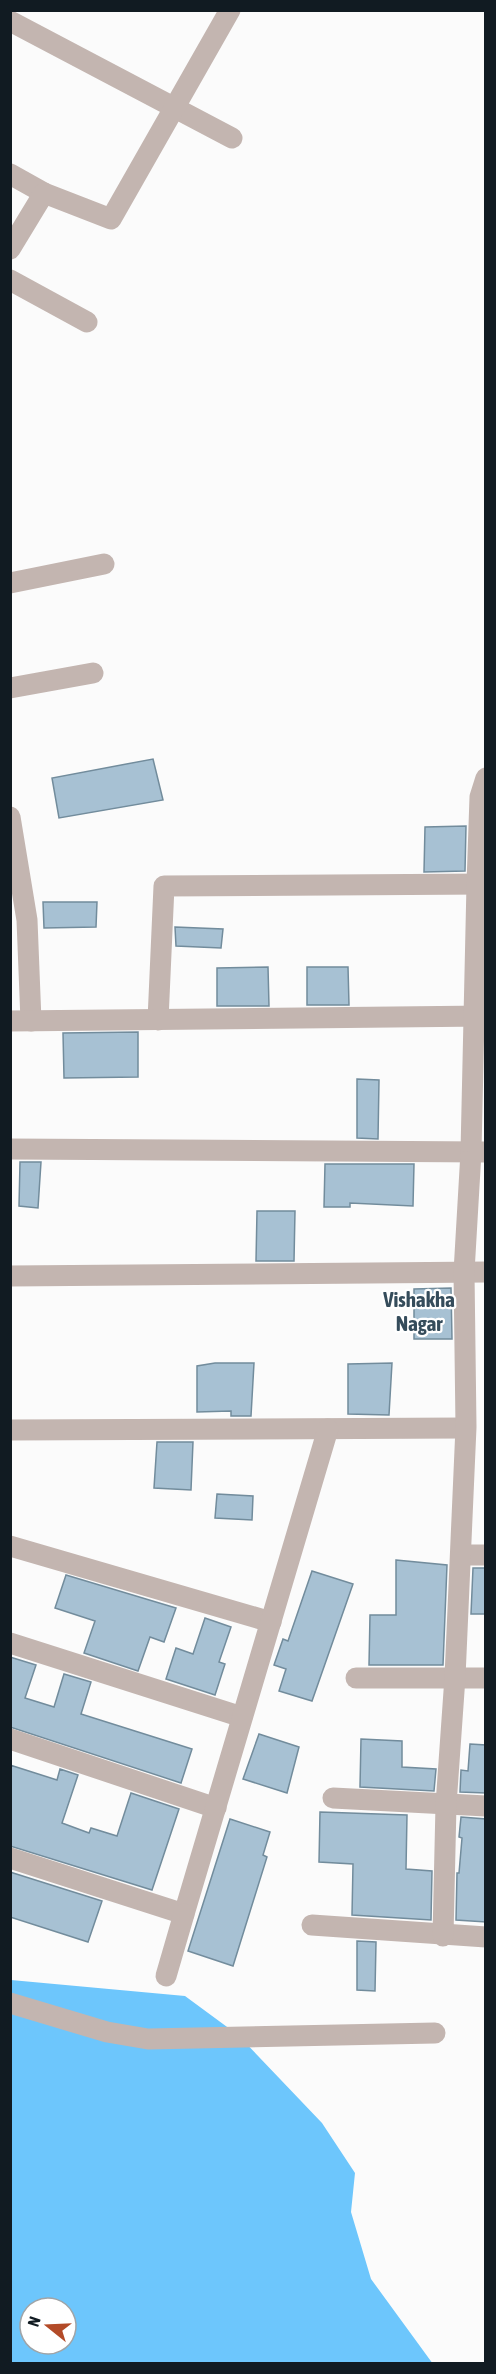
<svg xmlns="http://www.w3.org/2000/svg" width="496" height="2374" viewBox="0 0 496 2374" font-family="'Asap Condensed',sans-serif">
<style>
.water{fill:#6dc6fc;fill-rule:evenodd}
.building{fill:#a7c1d3;stroke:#728c9c;stroke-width:1.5}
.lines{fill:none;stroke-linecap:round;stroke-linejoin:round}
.minor{stroke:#c3b5b0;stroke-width:21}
.labels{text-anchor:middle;stroke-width:4.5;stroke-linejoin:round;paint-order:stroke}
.neighbourhood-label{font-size:21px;font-weight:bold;fill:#354c5b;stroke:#fff}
</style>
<rect width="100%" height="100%" fill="#fbfbfb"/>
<path class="water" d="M 11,1980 L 185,1996 L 238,2035 L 322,2123 L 355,2173 L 351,2212 L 371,2279 L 433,2364 L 11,2364 ZM 30,2308 L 66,2308 L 66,2344 L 30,2344 Z"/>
<g class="building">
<polygon points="153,759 163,800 59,818 52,778"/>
<polygon points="466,826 465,871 424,872 425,827"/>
<polygon points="43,902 97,902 96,927 44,928"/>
<polygon points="175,927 223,929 221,948 176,946"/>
<polygon points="268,967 269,1006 217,1006 217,968"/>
<polygon points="307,967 348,967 349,1005 307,1005"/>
<polygon points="138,1032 138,1077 64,1078 63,1033"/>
<polygon points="357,1079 379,1080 378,1139 357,1138"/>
<polygon points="20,1162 41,1162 38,1208 19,1206"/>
<polygon points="325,1164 414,1164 413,1206 350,1203 350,1207 324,1207"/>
<polygon points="257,1211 295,1211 294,1261 256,1261"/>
<polygon points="451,1288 452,1339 414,1339 414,1289"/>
<polygon points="215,1363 254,1363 251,1416 231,1416 231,1411 197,1412 197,1366"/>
<polygon points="392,1363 389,1415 348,1414 348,1364"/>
<polygon points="157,1442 193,1442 191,1490 154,1488"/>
<polygon points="217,1494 253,1496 252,1520 215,1518"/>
<polygon points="396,1560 447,1565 443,1665 369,1665 370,1615 396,1615"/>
<polygon points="473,1568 486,1568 486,1614 471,1614"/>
<polygon points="312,1571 353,1584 312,1701 279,1691 286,1669 274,1665 283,1639 288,1641"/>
<polygon points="66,1575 176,1608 164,1642 150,1637 138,1671 84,1653 95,1621 55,1608"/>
<polygon points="205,1618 231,1627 219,1662 225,1664 215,1695 166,1679 176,1648 193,1654"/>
<polygon points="10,1657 36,1665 25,1698 54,1707 64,1674 91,1682 81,1714 192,1749 181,1783 10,1727"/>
<polygon points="259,1734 299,1747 287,1793 243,1779"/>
<polygon points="361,1739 402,1741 402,1767 436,1769 434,1791 360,1787"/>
<polygon points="470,1744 486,1745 486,1793 460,1792 461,1770 468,1771"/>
<polygon points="10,1765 57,1780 60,1769 78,1775 62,1823 89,1833 91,1828 117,1836 131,1793 179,1809 152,1890 10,1846"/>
<polygon points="320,1812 407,1815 406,1869 432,1871 431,1920 352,1915 353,1864 319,1862"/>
<polygon points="461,1817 486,1819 486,1922 456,1920 457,1873 459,1873 462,1838 459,1837"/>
<polygon points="230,1819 270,1832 263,1855 267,1857 233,1966 188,1951"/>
<polygon points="10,1872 102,1901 88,1942 10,1917"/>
<polygon points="357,1941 376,1942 375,1991 357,1990"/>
</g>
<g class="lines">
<g class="minor">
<polyline points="10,21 232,138"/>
<polyline points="10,174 44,193"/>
<polyline points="10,249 44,193 111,219 230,10"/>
<polyline points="10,280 87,322"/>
<polyline points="10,583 104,564"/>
<polyline points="10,688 93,673"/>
<polyline points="10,817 27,920 31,1021"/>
<polyline points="158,1020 164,886 486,884"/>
<polyline points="10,1021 486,1016"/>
<polyline points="10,1149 486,1152"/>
<polyline points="10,1276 486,1272"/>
<polyline points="10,1430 464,1428"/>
<polyline points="10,1546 271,1622"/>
<polyline points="461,1555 486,1555"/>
<polyline points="10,1643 242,1717"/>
<polyline points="356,1678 486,1678"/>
<polyline points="10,1739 216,1808"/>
<polyline points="333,1798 486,1806"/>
<polyline points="10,1858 184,1914 328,1429"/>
<polyline points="312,1925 486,1937"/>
<polyline points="443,1936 446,1805 455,1677 466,1427 464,1272 471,1152 477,884 480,797 486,778"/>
<polyline points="166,1976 184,1914"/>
<polyline points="10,2003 107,2032 148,2039 435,2033"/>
</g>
</g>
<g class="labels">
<g class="neighbourhood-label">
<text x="419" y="1307">Vishakha<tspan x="419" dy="24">Nagar</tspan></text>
</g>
</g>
<rect width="496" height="2374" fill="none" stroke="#111b22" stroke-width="24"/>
<g transform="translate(48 2326) rotate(288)"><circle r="28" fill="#ffffff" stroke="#a0a4a7" stroke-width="1.5"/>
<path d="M0-4.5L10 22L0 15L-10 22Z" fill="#b34b28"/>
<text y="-9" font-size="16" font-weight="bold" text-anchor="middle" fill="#111b22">N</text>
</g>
</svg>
